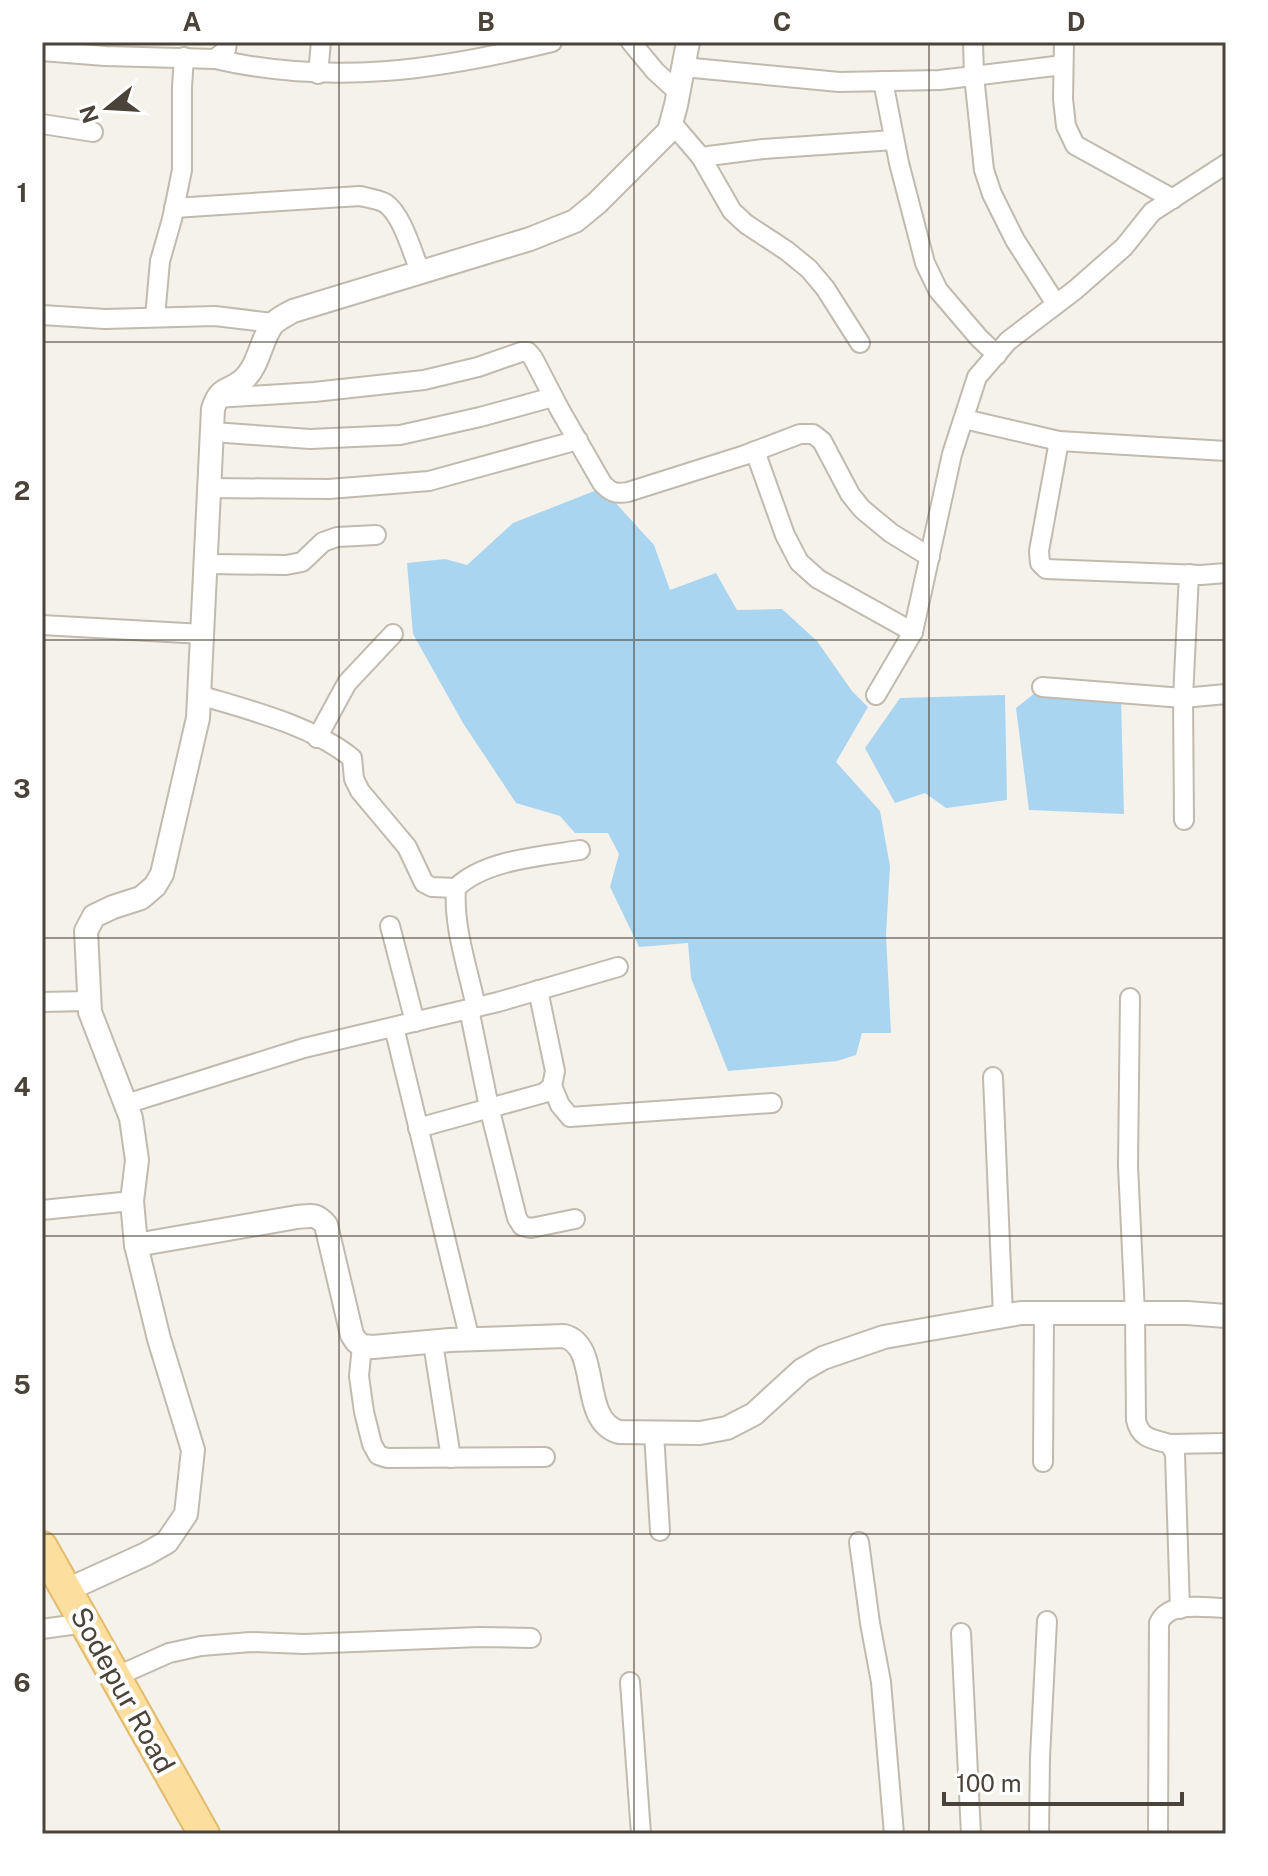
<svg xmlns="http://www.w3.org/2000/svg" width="1268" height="1876" viewBox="0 0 1268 1876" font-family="'Public Sans',sans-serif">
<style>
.water{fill:#aad5f0}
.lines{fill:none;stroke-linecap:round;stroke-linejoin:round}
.minor-casing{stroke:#c1baae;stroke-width:22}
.tertiary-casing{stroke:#c1baae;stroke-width:26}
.primary-casing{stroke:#e2bc6d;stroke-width:34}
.minor{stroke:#fff;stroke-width:18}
.tertiary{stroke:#fff;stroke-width:22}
.primary{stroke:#fcdf9e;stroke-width:30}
.grid{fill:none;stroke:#4a4339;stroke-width:2;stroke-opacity:0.55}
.labels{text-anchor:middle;stroke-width:8;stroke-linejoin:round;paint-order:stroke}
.street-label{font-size:28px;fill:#4a4339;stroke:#fff}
.neatline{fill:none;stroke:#4a4339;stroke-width:3}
.grid-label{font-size:26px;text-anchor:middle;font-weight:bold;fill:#4a4339}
</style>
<rect width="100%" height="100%" fill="#f5f2ec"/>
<g class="water">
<polygon points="602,488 654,545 670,590 716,573 737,610 782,609 817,641 852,691 868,707 836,762 880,811 890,866 886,935 891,1033 862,1033 856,1055 837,1061 728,1071 691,978 688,943 639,947 610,887 619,854 608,833 575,833 560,816 516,803 463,723 413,634 407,563 445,559 467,565 513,523"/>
<polygon points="1035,693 1121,700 1124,814 1029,810 1016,708"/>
<polygon points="1005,695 1007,800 946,808 925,793 895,803 865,748 900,698"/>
</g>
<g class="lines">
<g class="minor-casing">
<g id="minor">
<polyline points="631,42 655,71 678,92"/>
<polyline points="973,42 974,76 984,170 992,194 1015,240 1056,304"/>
<polyline points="1064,42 1063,99 1066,126 1075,145 1173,199"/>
<polyline points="42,51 105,56 215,59 226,50 227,42"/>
<path d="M 215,59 C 332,86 438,70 552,42"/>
<polyline points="683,67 839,82 940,80 1063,65"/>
<polyline points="318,74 321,42"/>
<polyline points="883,81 899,163 925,263 938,290 979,338 997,355"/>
<polyline points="671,122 701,157 732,211 746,224 787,251 809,269 825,288 860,343"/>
<polyline points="42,124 93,132"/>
<polyline points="701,157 763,149 894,140"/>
<path d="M 174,208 L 360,196 C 368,198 377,199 385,203 C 402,214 412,252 420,271"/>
<polyline points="42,315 105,319 215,316 273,323"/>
<polyline points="155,317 160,261 172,219 182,170 182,87 184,57"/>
<path d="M 216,398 L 314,392 L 424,380 L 478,367 L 521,352 L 528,352 L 533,358 L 560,410 L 602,483 C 611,493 616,494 628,492 L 745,455 L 800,434 L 813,434 L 822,441 L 850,494 L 862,509 L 891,533 L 930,557"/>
<polyline points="964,419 1059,441 1226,451"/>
<polyline points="213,432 310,439 400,435 480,417 553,397"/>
<polyline points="1059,441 1039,551 1040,563 1046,569 1201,575 1226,573"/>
<polyline points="755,451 785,535 799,562 818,579 913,632"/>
<polyline points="210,488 329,489 429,481 578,440"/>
<polyline points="206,564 286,565 302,562 323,542 337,537 376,535"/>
<polyline points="42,625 203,634"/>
<polyline points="1042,687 1183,698 1226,694"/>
<path d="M 199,695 C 249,710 311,725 352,758 L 354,779 L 360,791 L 407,847 L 424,883 L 432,887 L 456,888"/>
<polyline points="876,695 913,632 952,454 977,377 1008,341 1075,290 1124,247 1152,212 1226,164"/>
<polyline points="317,738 347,683 393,634"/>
<polyline points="1184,820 1183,698 1189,574"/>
<polyline points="390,926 415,1022"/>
<path d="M 1130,998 L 1128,1166 L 1135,1313 L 1136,1420 C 1140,1439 1153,1439 1170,1444 L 1175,1454 L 1180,1609"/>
<polyline points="42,1002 89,1001"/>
<path d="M 476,1007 C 468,969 453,927 456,888 C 484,860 542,856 580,850"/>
<polyline points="469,1009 489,1107 517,1218 522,1226 531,1228 575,1219"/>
<polyline points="394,1027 470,1340"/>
<polyline points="993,1077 1003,1316"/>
<polyline points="552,1086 560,1105 570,1117 772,1103"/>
<polyline points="126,1104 304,1048 498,1002 618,967"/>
<polyline points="418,1128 544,1093 552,1086 555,1071 538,990"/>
<polyline points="42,1210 132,1201"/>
<polyline points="433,1343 451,1458"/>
<polyline points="362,1346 359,1376 364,1412 372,1444 378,1455 387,1458 545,1457"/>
<polyline points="654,1433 660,1531"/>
<polyline points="1170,1444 1226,1443"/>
<polyline points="1043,1462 1044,1313"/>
<polyline points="859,1542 870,1623 881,1682 894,1834"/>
<polyline points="42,1629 85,1623"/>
<polyline points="961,1633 971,1834"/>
<polyline points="115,1677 169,1653 201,1646 251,1642 304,1644 480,1637 531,1638"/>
<polyline points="630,1682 641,1834"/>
<polyline points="1039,1834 1040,1757 1047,1621"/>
<path d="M 1158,1834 L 1159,1623 C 1169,1600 1205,1608 1226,1608"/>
</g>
</g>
<g class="tertiary-casing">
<g id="tertiary">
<path d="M 136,1245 L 297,1217 C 311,1216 316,1213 326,1225 L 352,1335 L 356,1341 L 362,1346 L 373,1347 L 450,1340 L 564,1336 C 602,1346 578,1420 619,1432 L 700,1433 L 727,1428 L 754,1414 L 802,1370 L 823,1358 L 884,1337 L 1021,1313 L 1187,1313 L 1226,1316"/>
<path d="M 67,1590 L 146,1554 L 167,1542 L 186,1514 L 193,1450 L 159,1339 L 136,1245 L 132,1201 L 137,1160 L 131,1118 L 90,1012 L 86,931 L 94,916 L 113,907 L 141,898 L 155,886 L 162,874 L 198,718 L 213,409 C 220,386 228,393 243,380 C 259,366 260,342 272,325 C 277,319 286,315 293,311 L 530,239 L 575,221 L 597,203 L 669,131 L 676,105 L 688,42"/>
</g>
</g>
<g class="primary-casing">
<polyline id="primary" points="42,1547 204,1834"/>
</g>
<use href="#minor" class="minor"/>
<use href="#tertiary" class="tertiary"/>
<use href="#primary" class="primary"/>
</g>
<path class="grid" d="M 339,42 L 339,1834M 634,42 L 634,1834M 929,42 L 929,1834M 42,342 L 1226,342M 42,640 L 1226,640M 42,938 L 1226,938M 42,1236 L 1226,1236M 42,1534 L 1226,1534"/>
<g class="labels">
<g class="street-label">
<text transform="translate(123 1690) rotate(61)" y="10">Sodepur Road</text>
</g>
</g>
<rect width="1268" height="1876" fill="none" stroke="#ffffff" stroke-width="88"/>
<g transform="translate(108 108) rotate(252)" stroke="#ffffff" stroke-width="6" paint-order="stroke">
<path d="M0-6L14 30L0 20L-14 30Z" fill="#4a4339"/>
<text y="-12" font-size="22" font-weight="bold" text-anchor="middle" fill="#4a4339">N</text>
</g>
<path d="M944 1792v12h238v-12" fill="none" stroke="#4a4339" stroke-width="4"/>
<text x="956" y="1792" font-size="24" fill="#4a4339" stroke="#ffffff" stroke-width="6" paint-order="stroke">100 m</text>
<rect x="44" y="44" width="1180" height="1788" class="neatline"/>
<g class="grid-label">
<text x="192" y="31">A</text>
<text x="486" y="31">B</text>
<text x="782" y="31">C</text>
<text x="1076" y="31">D</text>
<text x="22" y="202">1</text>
<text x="22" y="500">2</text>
<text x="22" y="798">3</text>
<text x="22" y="1096">4</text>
<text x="22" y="1394">5</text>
<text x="22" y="1692">6</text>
</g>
</svg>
